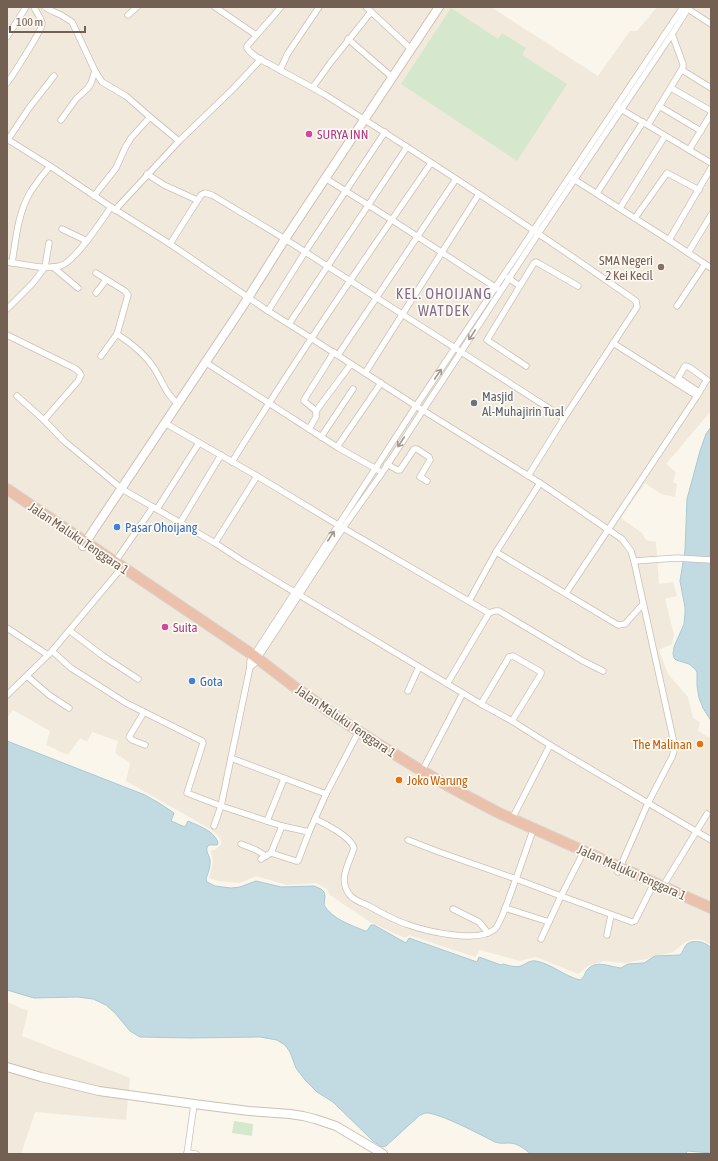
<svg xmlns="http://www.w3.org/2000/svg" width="718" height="1161" viewBox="0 0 718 1161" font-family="'Asap Condensed',sans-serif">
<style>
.residential{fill:#f1e9db}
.green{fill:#d5e7cc}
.water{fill:#c2dbe2;stroke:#aac9d3}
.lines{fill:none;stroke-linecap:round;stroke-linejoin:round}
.street-casing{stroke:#ccbfb3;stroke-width:7}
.secondary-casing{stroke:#cec0b1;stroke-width:10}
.highway-casing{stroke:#d8d2cf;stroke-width:12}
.street{stroke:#fff;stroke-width:5.5}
.secondary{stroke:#fff;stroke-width:8}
.highway{stroke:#ecc1ab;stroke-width:10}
.oneway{stroke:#a4988f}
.hotel-dot{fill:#d1479c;stroke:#fdfaf3;stroke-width:1.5}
.education-dot{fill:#8d6e63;stroke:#fdfaf3;stroke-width:1.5}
.worship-dot{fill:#6b7280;stroke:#fdfaf3;stroke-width:1.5}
.shop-dot{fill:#3f7fe0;stroke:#fdfaf3;stroke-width:1.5}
.food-dot{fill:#e8710a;stroke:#fdfaf3;stroke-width:1.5}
.labels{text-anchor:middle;stroke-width:3.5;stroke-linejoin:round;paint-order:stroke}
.hotel-label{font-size:13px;fill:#b23c85;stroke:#fdfaf3;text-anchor:start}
.education-label{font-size:13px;fill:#785e54;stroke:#fdfaf3;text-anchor:end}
.worship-label{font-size:13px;fill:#5b616d;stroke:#fdfaf3;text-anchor:start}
.shop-label{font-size:13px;fill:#366cbe;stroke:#fdfaf3;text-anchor:start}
.street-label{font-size:13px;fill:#736052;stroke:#fdfaf3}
.food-label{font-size:13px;fill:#c56008;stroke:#fdfaf3;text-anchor:end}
.quarter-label{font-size:15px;letter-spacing:1px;fill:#856a8e;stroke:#fdfaf3}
</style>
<rect width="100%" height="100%" fill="#faf6ec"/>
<g class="residential">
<polygon points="7,7 491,7 598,76 630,31 637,31 657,7 711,7 711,411 666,464 676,472 673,482 677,484 675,497 661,494 645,483 621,518 642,533 646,540 656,542 659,584 673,582 677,596 665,599 674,635 672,644 659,650 668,674 688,697 693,718 700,722 698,731 710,738 711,742 711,945 705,941 695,939 684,943 673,952 646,959 625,963 604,961 588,966 578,974 536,957 520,961 480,950 475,957 409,935 405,938 370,922 330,895 327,889 316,883 287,885 256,876 240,883 218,881 209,878 213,863 211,850 215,850 222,843 218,835 205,826 126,781 130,763 115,753 118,741 92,732 87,742 80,738 68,755 46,745 50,731 13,710 7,718"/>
<polygon points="7,1002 28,1011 22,1036 130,1078 126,1120 35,1112 21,1154 7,1154"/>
</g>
<g class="green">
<polygon points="451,8 498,39 502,33 526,48 522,55 567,84 517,161 401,84"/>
<polygon points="234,1121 253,1124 252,1136 232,1133"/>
</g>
<g class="water">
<polygon points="711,427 711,721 703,708 699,698 697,686 697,672 695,669 689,664 676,660 674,658 673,654 674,647 684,624 685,614 685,607 680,581 685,550 687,499 700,451 706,434"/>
<path d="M 7,741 L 145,795 L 159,803 L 174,813 L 171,821 L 185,827 L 188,821 C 199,826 215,831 218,843 L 217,845 L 209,845 L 207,847 C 206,852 209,855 210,860 C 211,866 208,873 206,879 L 207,882 L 215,886 L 231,888 L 240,887 L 256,881 L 281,887 L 314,886 L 321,889 L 324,892 L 325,896 L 324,905 C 332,919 351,925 365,931 L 367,931 L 371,925 L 374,925 L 406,943 L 409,938 L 477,962 L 479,957 L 501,965 L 503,964 C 508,965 515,968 521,966 C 526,964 530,960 536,961 C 552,964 564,976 580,980 C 585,977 584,974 587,970 C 596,959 610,967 621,968 L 628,964 L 644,963 L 655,956 L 680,955 C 683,952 684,947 687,944 C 694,939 706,942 711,948 L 711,1153 L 687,1151 L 686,1154 L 531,1154 C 524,1149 518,1143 509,1143 C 503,1143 502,1144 495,1142 C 483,1136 438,1112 426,1113 C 424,1113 422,1115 420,1115 L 386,1146 L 382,1147 L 373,1141 L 333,1102 L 317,1092 L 305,1080 L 296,1068 L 290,1052 L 285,1045 L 277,1040 L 260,1037 L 191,1038 L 140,1037 L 130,1031 L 115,1013 L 106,1005 L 93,999 L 78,997 L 34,998 L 7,990 Z"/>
</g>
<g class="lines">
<g class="street-casing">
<g id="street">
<polyline points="45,7 52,11 61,15 72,22 95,71 102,82 126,96 150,117 179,141 115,210"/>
<polyline points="215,7 256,35"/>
<path d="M 281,7 L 247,46 L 247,48 C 252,56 263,61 271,65 C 290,76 309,85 327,96 C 432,162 535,230 636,301 L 637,307 L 564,418 L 528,476"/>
<polyline points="366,7 411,49"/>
<polyline points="685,7 711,24"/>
<polyline points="128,15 137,7"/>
<polyline points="7,37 26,7"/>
<polyline points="348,39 392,77"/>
<polyline points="280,70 288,53 319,7"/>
<polyline points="682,70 711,88"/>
<path d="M 7,83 C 13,75 42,30 42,24 C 42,19 36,12 34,7"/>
<polyline points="313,87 331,62 371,12"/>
<polyline points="671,88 711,111"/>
<polyline points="659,106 701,131"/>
<polyline points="619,108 711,163"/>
<polyline points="61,120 76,99 88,88 91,83 95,71"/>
<polyline points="648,125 683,67 683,64 672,34"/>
<path d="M 7,139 L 50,166 L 111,207 L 170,244 L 268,311 L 311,338 L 416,406 L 540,483 L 622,539 L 631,551 L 634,561 L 674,743 L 674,751 L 672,757 L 648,803 L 550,745 L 512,721 L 481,704 L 241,560 L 215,543 L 122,489 L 64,441 L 44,420 L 78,381 L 81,375 C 78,369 74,368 68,365 L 7,335"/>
<polyline points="7,141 29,108 54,76"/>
<polyline points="179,141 233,89 261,59"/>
<polyline points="689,150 711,114"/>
<polyline points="147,174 164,185 197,200"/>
<polyline points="325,178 392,220 498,289"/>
<polyline points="572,178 669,240 711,168"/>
<polyline points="597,193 643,122"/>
<polyline points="94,196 116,168 125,148 131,138 150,117"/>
<polyline points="620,208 665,136"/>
<polyline points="635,218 667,173 699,190"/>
<polyline points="62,229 87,241"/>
<polyline points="669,240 711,268"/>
<polyline points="170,244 201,195 205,193 212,195 285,239 564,418"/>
<polyline points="688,253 711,215"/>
<path d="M 7,262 C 24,264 43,270 60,266 C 74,263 102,220 111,207"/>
<path d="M 12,263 C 16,238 18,212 31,191 C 37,182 43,174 50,166"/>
<polyline points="53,267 78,288"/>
<polyline points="96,273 125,291 128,295 117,334 101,356"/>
<polyline points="508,278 520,286"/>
<polyline points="96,293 106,280"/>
<polyline points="677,306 705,264"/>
<polyline points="7,309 33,283 45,267 49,243"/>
<polyline points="268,311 305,252 385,132"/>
<polyline points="289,324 407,147"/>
<path d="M 117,334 C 131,343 145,354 154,368 C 163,382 165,393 178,404"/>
<polyline points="338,355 456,179"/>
<polyline points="205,362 337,447 378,470"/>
<polyline points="526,366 487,340 534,263 536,262 538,263 578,286"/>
<polyline points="365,373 479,194"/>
<polyline points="17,396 44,420"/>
<polyline points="697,396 706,381 707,380 689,367 685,366 678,378 699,392"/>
<polyline points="316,411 304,401 304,400 334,352"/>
<polyline points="165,423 257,476 338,525 489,613 447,684"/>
<polyline points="309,429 316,417 316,411 351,364"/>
<polyline points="321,437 353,389"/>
<polyline points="337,447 381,383"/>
<path d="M 232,462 C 295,360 363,261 431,163"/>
<polyline points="387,464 397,470 400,470 414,449 417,449 429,457 430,460 420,477 427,481"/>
<polyline points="157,509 199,443"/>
<polyline points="180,523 221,455"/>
<polyline points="215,543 257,476"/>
<polyline points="496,552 618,625 625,624 643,604"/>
<polyline points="634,561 677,558 711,560"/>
<polyline points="115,562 153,507"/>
<polyline points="566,593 697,396 613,343"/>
<polyline points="469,601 496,552 540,483"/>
<polyline points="489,613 495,611 499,611 583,661 603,671"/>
<polyline points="7,628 48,655"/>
<polyline points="70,631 103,656 138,679"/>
<polyline points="52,651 71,668 126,703 202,741 203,743 187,793 221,806 250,667 250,661 416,406 683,7"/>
<polyline points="250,667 254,664 343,528 382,473 538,234 672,34 689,7"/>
<polyline points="27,676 49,695 69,708"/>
<polyline points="408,691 419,667"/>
<polyline points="7,695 52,651 119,571"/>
<polyline points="481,704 509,657 513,656 541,672 541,674 512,721"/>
<polyline points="144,712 129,737 132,740 145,745"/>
<polyline points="231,758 326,794"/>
<polyline points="422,771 463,693"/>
<path d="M 315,819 C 326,824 351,837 354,848 C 349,864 338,879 349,894 C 353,900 362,903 367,905 C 380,912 393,920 406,924 C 425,931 478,944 495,929 C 501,924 512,888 516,879 L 439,852 L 408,840"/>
<polyline points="512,819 550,745"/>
<polyline points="267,821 284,779"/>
<polyline points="214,826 221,806 282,826 309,832 326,794 359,731"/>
<polyline points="532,833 516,879 561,896 541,939"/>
<polyline points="241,844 256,850 266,856"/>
<polyline points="271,853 296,861 298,861 309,832"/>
<polyline points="582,855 561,896 632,922 635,921 652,887"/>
<polyline points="261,859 271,853 282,826"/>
<polyline points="618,872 648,803 711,840"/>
<polyline points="663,886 707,814"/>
<polyline points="505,908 549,922"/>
<polyline points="453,909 479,922 488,933"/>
<polyline points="607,935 611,915"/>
<polyline points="187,1153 196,1154"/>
<polyline points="187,1154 194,1104"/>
</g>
</g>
<g class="secondary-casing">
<g id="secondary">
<polyline points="83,546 241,309 285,239 439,7"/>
<polyline points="7,1067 41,1077 99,1091 194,1104 249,1111 290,1114 303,1116 315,1119 336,1126 383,1154"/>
</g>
</g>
<g class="highway-casing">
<path id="highway" d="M 7,489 L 253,655 C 330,716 414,770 501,814 L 711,908"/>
</g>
<use href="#street" class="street"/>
<use href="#secondary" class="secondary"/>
<use href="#highway" class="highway"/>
</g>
<defs><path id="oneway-shaft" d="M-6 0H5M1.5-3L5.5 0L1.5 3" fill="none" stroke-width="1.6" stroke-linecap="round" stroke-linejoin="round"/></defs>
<g class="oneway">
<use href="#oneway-shaft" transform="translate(472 335) rotate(123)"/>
<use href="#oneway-shaft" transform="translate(438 374) rotate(-56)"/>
<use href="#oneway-shaft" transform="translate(401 442) rotate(123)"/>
<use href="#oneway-shaft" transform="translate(331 536) rotate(-57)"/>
</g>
<g class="hotel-dot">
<circle cx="309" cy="134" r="4"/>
<circle cx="165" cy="627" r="4"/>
</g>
<circle class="education-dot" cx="661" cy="267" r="4"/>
<circle class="worship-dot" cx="474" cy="403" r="4"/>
<g class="shop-dot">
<circle cx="117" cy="527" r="4"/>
<circle cx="192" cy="681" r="4"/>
</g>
<g class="food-dot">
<circle cx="700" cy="744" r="4"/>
<circle cx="399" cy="780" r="4"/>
</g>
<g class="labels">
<g class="hotel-label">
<text x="317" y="139">SURYA INN</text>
<text x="173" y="632">Suita</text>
</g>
<g class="education-label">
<text x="653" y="265">SMA Negeri<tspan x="653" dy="15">2 Kei Kecil</tspan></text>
</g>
<g class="worship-label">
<text x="482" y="401">Masjid<tspan x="482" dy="15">Al-Muhajirin Tual</tspan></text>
</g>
<g class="shop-label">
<text x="125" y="532">Pasar Ohoijang</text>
<text x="200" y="686">Gota</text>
</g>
<g class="street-label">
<text transform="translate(79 538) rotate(34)" y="5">Jalan Maluku Tenggara 1</text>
<text transform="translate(346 721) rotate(34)" y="5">Jalan Maluku Tenggara 1</text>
<text transform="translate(632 872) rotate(24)" y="5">Jalan Maluku Tenggara 1</text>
</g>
<g class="food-label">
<text x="692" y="749">The Malinan</text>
<text x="407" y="785" text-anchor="start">Joko Warung</text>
</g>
<g class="quarter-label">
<text x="444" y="299">KEL. OHOIJANG<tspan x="444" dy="17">WATDEK</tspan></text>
</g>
</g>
<rect width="718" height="1161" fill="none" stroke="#736052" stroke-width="16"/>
<path d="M10 26v6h75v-6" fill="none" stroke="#736052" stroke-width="2"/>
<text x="16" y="26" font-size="12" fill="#736052" stroke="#fdfaf3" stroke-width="3" paint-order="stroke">100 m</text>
</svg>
